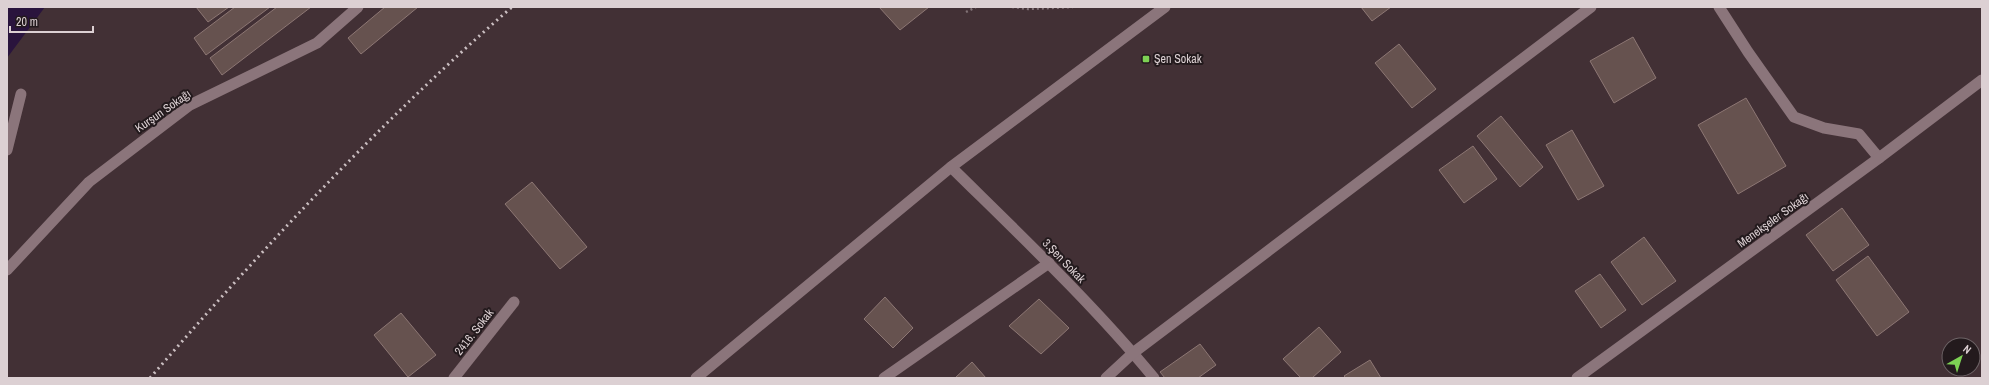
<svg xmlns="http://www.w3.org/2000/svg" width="1989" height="385" viewBox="0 0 1989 385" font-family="'Archivo Narrow',sans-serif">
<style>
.water{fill:#2a143d}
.building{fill:#66524f;stroke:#8d7774}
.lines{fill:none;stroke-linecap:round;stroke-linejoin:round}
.path{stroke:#817276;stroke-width:2.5;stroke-dasharray:2 3;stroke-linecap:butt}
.service{stroke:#8b757b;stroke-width:11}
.minor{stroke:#8b757b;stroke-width:11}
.tertiary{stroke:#8b757b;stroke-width:11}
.rail{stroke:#cbbfc2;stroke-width:3;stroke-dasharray:2 4;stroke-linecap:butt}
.poi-dot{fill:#7dd154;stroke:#231a1d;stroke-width:1.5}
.labels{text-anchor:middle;stroke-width:4;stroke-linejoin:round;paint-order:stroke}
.poi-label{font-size:12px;fill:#dcd0d3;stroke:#231a1d;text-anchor:start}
.street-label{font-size:12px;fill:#dcd0d3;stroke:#231a1d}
</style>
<rect width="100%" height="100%" fill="#423035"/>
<polygon class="water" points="7,7 45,7 7,58"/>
<g class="building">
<polygon points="196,7 229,7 208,22"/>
<polygon points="235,7 270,7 206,55 194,38"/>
<polygon points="277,7 311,7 222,75 210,58"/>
<polygon points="385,7 418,7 361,54 348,38"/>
<polygon points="879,7 929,7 900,30"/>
<polygon points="1361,7 1391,7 1372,21"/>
<polygon points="1633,37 1656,78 1614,103 1590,61"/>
<polygon points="1399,44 1436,89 1412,108 1375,63"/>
<polygon points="1746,98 1786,166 1738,194 1698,125"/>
<polygon points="1501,116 1543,167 1520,187 1477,136"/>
<polygon points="1572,130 1604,186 1578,200 1546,145"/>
<polygon points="1473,146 1497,179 1464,203 1439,170"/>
<polygon points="532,182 587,247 560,269 505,204"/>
<polygon points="1842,208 1869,245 1833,271 1806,235"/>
<polygon points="1644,237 1676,281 1642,305 1611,262"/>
<polygon points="1868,256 1909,312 1877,336 1836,280"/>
<polygon points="1600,274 1626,310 1601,328 1575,291"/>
<polygon points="885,297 913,328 893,348 864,319"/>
<polygon points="1039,299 1069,328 1041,354 1009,326"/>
<polygon points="401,313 436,355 408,377 374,335"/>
<polygon points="1319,327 1341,352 1312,378 1301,378 1283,359"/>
<polygon points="1200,344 1216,365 1198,378 1165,378 1160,372"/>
<polygon points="1370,360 1381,378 1346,378 1344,376"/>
<polygon points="972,362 986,378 955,378"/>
</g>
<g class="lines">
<g class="path">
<polyline points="1012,7 1028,9 1073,7"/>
<polyline points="966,12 976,7"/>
</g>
<polyline class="service" points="1719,7 1748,52 1794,117 1824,128 1859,134 1879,158"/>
<g class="minor">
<polyline points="7,150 21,94"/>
<path d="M 951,167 C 1020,235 1092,303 1154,378"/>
<polyline points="7,270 89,182 190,105 317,43 358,7"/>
<polyline points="454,378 514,302"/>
<polyline points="884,378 1049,263"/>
<polyline points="1106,378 1133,353 1591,7"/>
<polyline points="1577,378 1879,158 1982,80"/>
</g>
<polyline class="tertiary" points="696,378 951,167 1165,7"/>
<path class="rail" d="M 150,378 C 263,248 382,120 512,7"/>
</g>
<rect class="poi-dot" x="1142" y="55" width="8" height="8" rx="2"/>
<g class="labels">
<g class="poi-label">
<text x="1154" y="63">Şen Sokak</text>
</g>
<g class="street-label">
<text transform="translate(163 111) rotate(-35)" y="4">Kurşun Sokağı</text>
<text transform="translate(1773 220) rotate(-36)" y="4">Menekşeler Sokağı</text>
<text transform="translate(1064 261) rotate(46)" y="4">3.Şen Sokak</text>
<text transform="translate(474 332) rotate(-52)" y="4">2416. Sokak</text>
</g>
</g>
<rect width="1989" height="385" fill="none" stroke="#dcd0d3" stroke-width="16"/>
<g transform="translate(1961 357) rotate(39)"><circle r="19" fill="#231a1d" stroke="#6d6366"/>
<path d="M0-3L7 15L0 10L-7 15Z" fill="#7dd154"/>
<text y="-6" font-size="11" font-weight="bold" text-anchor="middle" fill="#dcd0d3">N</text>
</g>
<path d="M10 26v6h83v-6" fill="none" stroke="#dcd0d3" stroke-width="2"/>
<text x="16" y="26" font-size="12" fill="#dcd0d3" stroke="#231a1d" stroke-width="3" paint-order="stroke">20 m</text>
</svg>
